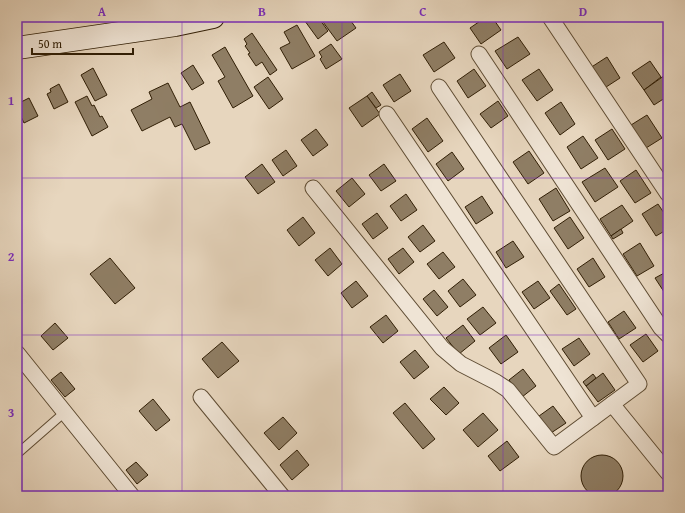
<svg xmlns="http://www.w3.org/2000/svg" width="685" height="513" viewBox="0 0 685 513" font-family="'Gentium Book Plus',serif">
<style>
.building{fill:#8f7e65;stroke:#301e05}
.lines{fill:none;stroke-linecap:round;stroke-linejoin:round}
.lane-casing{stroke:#5e4c33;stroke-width:10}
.street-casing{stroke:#5e4c33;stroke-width:17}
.secondary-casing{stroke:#301e05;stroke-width:24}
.lane{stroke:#efe4d5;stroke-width:8}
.street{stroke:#efe4d5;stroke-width:15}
.secondary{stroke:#efe4d5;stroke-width:22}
.grid{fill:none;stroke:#7b2cbf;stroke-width:1;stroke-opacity:0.55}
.neatline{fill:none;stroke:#7b2cbf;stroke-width:1.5}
.grid-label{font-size:13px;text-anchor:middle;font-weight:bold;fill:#7b2cbf}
</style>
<rect width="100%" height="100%" fill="#e7d6be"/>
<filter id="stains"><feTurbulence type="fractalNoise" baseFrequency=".005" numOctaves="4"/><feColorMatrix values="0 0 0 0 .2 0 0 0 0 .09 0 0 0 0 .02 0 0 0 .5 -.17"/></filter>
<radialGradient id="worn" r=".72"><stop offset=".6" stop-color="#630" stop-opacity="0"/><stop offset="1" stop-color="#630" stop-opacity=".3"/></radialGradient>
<g class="building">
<polygon points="302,17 318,17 328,31 318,39"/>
<polygon points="330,17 348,17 356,28 337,41 323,22"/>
<polygon points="486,17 492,17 501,30 481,44 470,28"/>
<polygon points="297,25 315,56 292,69 280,48 290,43 284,32"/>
<polygon points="252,33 277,70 270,75 262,62 256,66 248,54 250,53 245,46 247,44 244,39"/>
<polygon points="518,37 530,54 507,69 495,51"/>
<polygon points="444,42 455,58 434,72 423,55"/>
<polygon points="331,44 342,59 326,69 320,59 322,57 319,52"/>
<polygon points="225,47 253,96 233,108 218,81 225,77 212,55"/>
<polygon points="607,57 620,78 603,89 590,68"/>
<polygon points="650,61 661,77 644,90 632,73"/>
<polygon points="193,65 204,83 192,90 181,73"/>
<polygon points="93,68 107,95 95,101 81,75"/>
<polygon points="474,69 486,86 468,98 457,81"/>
<polygon points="539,69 553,90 537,101 522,80"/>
<polygon points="668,73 668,96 654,105 644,90"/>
<polygon points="400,74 411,91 394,102 383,85"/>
<polygon points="268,77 283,99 269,109 254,87"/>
<polygon points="168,83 180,107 190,102 210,143 195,150 182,124 175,127 170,117 142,131 131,110 152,99 149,92"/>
<polygon points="59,84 68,102 54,109 47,94 51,92 50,89"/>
<polygon points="372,92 381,105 376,108 367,96"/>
<polygon points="87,96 92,106 94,105 100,117 102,116 108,127 92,136 75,102"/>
<polygon points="367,96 380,114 362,127 349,108"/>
<polygon points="29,98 38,116 24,123 17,108 17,104"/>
<polygon points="498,101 508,116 491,128 480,114"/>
<polygon points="561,102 575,124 560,135 545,113"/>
<polygon points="647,115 662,138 646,148 631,125"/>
<polygon points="427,118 443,141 428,152 412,129"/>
<polygon points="316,129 328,145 313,156 301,140"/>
<polygon points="612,129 625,149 608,160 595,140"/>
<polygon points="583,136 598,158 581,169 567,147"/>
<polygon points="286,150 297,166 283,176 272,160"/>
<polygon points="529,151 544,173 528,184 513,162"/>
<polygon points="452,152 464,169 448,181 436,164"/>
<polygon points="262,164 275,182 258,194 245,177"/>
<polygon points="384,164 396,181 381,191 369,175"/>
<polygon points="605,168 618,187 595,202 582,182"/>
<polygon points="636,170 651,193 635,203 620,181"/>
<polygon points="352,178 365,194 349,207 336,191"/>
<polygon points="556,188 570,211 553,221 539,199"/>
<polygon points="406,194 417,210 401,221 390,206"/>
<polygon points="482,196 493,213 476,224 465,207"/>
<polygon points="658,204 668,219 668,229 656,236 642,214"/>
<polygon points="622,205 633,221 611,236 600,219"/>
<polygon points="377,213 388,228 373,239 362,224"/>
<polygon points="303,217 315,233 299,246 287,230"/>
<polygon points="570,217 584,238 568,249 554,228"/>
<polygon points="423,225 435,241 420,252 408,237"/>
<polygon points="621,229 623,233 613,239 611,236"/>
<polygon points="513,241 524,257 506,268 496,252"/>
<polygon points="640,243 654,266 637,276 623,254"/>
<polygon points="330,248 342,264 328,276 315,260"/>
<polygon points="403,248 414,262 399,274 388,259"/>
<polygon points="443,252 455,267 439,279 427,264"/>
<polygon points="110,258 135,288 115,304 90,274"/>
<polygon points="593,258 605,277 589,287 577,269"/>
<polygon points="668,271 668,298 655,278"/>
<polygon points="463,279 476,295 460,307 448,291"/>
<polygon points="356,281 368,296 352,308 341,293"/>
<polygon points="538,281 550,298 534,309 522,292"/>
<polygon points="559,284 576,309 567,315 550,291"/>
<polygon points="434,290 448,307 437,316 423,299"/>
<polygon points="483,307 496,323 480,335 467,319"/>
<polygon points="624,311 636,328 619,339 608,322"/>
<polygon points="386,315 398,331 383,343 370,327"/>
<polygon points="55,323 68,338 53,350 41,336"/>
<polygon points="463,325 475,341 459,354 446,338"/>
<polygon points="646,334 658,351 643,362 630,345"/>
<polygon points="506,335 518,352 501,364 489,348"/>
<polygon points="579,338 590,354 574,366 562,349"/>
<polygon points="222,342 239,361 218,378 202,359"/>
<polygon points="415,350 429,367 414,379 400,362"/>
<polygon points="523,369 536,386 522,397 509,380"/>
<polygon points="61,372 75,389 65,397 51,380"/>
<polygon points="603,373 615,390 598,402 586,386"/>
<polygon points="593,374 596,378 586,386 583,382"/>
<polygon points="444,387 459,403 446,415 430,399"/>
<polygon points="153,399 170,420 156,431 139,411"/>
<polygon points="405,403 435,439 423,449 393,413"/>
<polygon points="553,406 566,423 551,433 539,416"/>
<polygon points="483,413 498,430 478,447 463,430"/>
<polygon points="283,417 297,433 279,450 264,433"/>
<polygon points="507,441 519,457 500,471 488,456"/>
<polygon points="297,450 309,465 292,480 280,465"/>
<circle cx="602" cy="476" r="21"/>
<polygon points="136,462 148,475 137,484 126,470"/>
</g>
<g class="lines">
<g class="lane-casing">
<polyline id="lane" points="17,454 65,412"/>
</g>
<g class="street-casing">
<g id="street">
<polyline points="550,17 668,194"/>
<polyline points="479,54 661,328 668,335"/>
<polyline points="387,114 593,418"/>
<polyline points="313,188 442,348 461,364 496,382 508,390 554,447 639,384 439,87"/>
<polyline points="17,353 132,496"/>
<polyline points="201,397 282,496"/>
<polyline points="612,404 668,473"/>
</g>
</g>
<g class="secondary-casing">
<polyline id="secondary" points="17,48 175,25 213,17"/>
</g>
<use href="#lane" class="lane"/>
<use href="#street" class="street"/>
<use href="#secondary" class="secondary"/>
</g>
<path class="grid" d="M 182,17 L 182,496M 342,17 L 342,496M 503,17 L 503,496M 17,178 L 668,178M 17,335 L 668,335"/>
<rect width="685" height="513" fill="none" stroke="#e7d6be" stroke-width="44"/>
<path d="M32 48v6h101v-6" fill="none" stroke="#301e05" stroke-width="2"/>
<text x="38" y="48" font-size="12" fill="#301e05" stroke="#efe4d5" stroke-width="3" paint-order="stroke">50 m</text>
<rect x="22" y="22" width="641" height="469" class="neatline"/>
<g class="grid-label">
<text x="102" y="16">A</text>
<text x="262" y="16">B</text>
<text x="423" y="16">C</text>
<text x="583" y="16">D</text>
<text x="11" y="105">1</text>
<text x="11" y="261">2</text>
<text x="11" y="417">3</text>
</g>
<rect width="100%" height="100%" filter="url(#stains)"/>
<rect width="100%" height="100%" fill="url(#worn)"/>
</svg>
